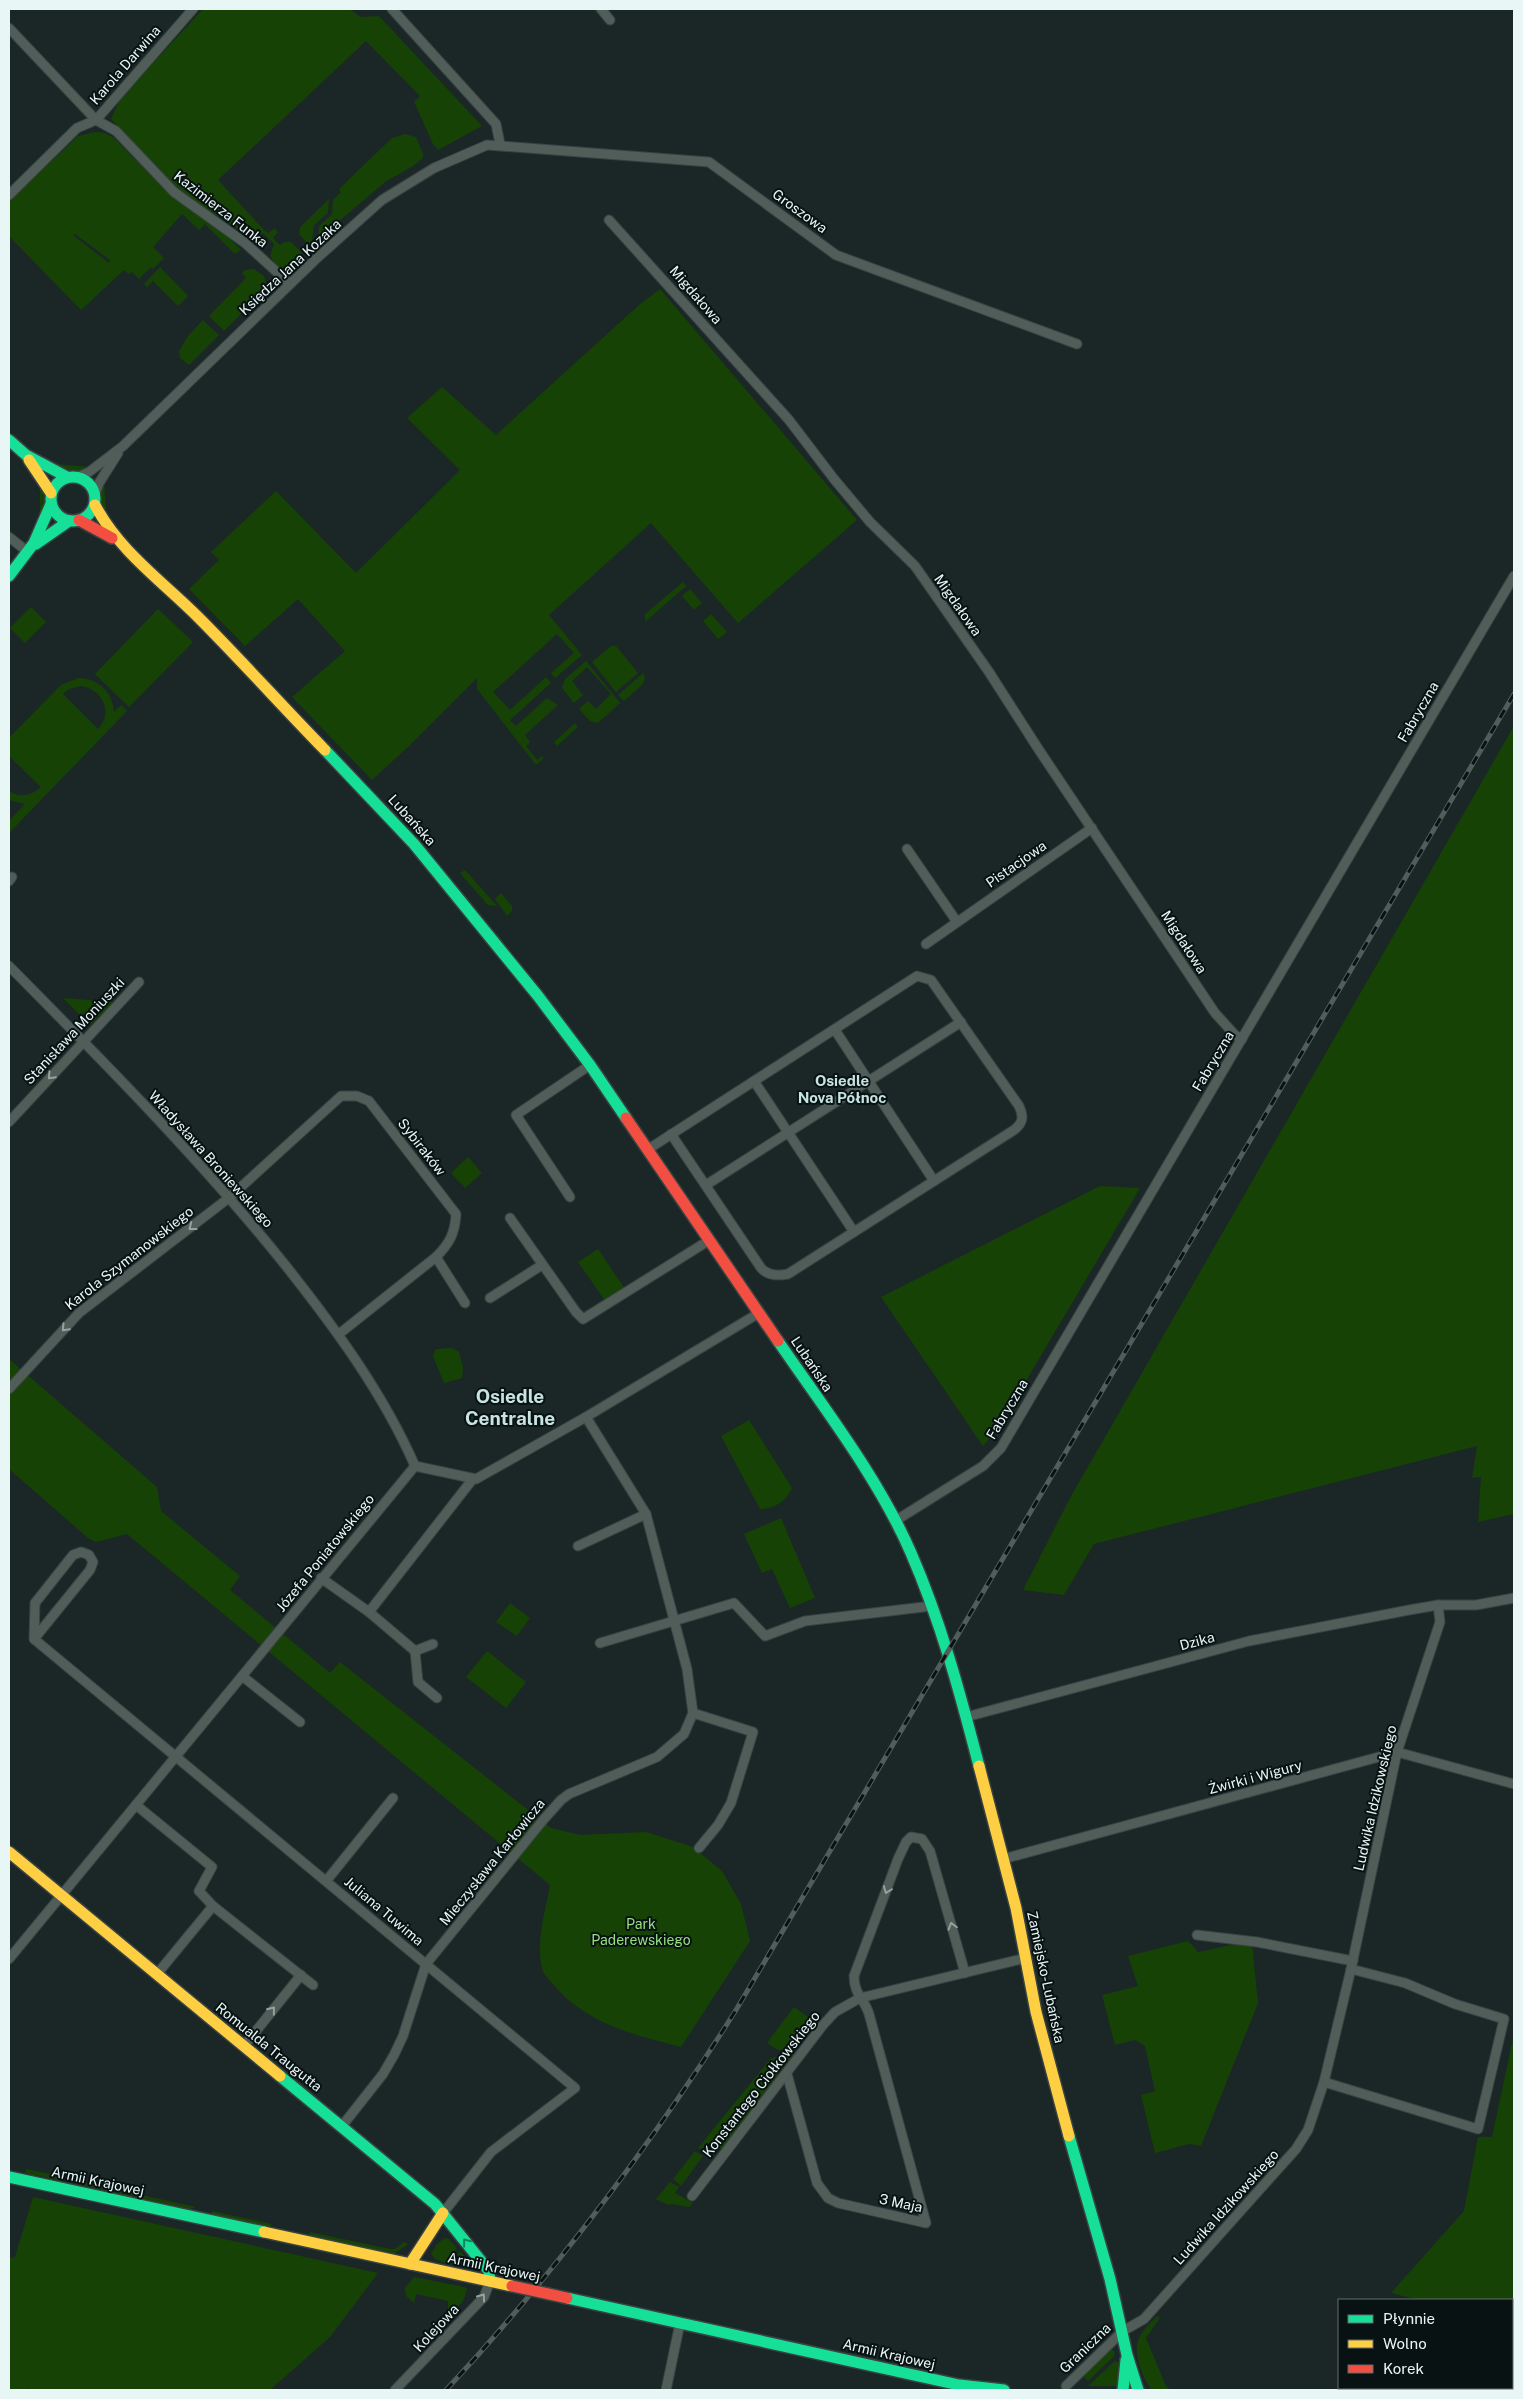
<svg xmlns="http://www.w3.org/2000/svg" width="1523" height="2399" viewBox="0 0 1523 2399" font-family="'Public Sans',sans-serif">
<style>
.green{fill:#174206;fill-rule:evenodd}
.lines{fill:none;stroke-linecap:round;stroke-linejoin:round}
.street-casing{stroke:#384342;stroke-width:11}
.fast-casing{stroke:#384342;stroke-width:14}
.slow-casing{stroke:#384342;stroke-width:14}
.jam-casing{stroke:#384342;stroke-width:14}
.street{stroke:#505d58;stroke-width:9}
.fast{stroke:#16e098;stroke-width:11}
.slow{stroke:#ffcf43;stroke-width:11}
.jam{stroke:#f24e42;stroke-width:11}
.rail-casing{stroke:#515d5a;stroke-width:5}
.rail{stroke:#081212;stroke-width:3;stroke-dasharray:9;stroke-linecap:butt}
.jam-bridge-casing{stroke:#384342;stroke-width:14;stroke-linecap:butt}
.jam-bridge{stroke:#f24e42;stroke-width:11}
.oneway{stroke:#95a29f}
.oneway2{stroke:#10835c}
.labels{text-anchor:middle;stroke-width:4;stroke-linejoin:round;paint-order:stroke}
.street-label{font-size:14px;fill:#e9f6f6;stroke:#081212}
.park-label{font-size:14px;fill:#96e27f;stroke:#081212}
.neighbourhood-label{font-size:15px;font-weight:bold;fill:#c7e3e2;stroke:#081212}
.district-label{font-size:19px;font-weight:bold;fill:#c7e3e2;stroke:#081212}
</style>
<rect width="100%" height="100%" fill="#1a2726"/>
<g class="green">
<polygon points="203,9 350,9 360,17 379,16 482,126 438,150 433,144 414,102 420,96 366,41 218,180 265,231 269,233 274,228 278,232 273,238 280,245 285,242 291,242 302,253 284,270 276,265 270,256 274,244 263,233 255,240 183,194 111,119 120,99"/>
<path d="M 95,132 L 105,133 L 114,138 L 170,195 L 217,226 L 241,250 L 235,254 L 205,224 L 199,230 L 182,214 L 153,247 L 164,258 L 153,269 L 151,267 L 139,279 L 132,272 L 129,274 L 124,270 L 81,310 L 9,236 L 9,202 L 78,136 ZM 75,234 L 110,260 L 109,263 L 73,235 Z"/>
<polygon points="405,134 416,137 423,154 423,158 413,166 385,182 318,239 319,226 332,214 333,200 341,192 339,189 392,138"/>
<polygon points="329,199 328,213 314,225 312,242 309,245 299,234 300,227"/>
<polygon points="160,267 188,296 178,306 153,281 147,287 144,284"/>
<polygon points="254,269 264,276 267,288 224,331 209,316 246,278 242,273 245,270"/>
<polygon points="660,289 857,520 738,623 651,523 549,615 582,655 555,678 551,673 574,653 557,634 493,692 510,710 546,677 551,683 510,720 516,726 547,698 558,705 525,735 530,742 526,746 537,760 542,756 544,758 536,765 477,689 477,678 409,746 372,780 292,697 345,651 298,599 245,646 189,589 219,560 211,552 276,491 356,573 460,470 407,418 442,387 496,435 639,305"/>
<polygon points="203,320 219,335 189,365 180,358 179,351 188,336"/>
<path d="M 55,464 L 90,467 C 78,474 65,472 55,464 Z"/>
<path d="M 104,481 L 106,511 L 103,514 C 99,502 100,493 104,481 Z"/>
<polygon points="40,485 43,487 45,509 40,519"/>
<polygon points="683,582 686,586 645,622 645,614"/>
<polygon points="690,589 702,603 694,610 682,596"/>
<polygon points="31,607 46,622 25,643 10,628"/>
<polygon points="158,609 193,642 129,707 95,674"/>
<polygon points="711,614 727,632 718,639 703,621"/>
<polygon points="611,646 616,646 638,673 616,692 592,662"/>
<polygon points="586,661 620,703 598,723 590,721 579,709 588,701 596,709 611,694 587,667 572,681 583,695 574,703 562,688 565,679"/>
<polygon points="643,673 645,678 643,684 624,701 618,695"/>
<path d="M 78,678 C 98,678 113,692 114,712 L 121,705 L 127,711 L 9,833 L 9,821 L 25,804 L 9,800 L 9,791 C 20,798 31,796 41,787 L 9,756 L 9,738 L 61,685 ZM 81,686 C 102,689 114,712 98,729 L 63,694 L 69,689 Z"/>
<polygon points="575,723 578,727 557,746 554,742"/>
<polygon points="1514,726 1514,1514 1478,1522 1481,1477 1472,1478 1477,1446 1094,1544 1064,1595 1023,1590 1070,1498"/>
<polygon points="465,870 497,906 488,905 460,873"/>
<polygon points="501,893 512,906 512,911 507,916 495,899"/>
<polygon points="63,998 114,1002 90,1025"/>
<polygon points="468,1157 482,1173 465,1188 451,1173"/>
<polygon points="1100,1186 1140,1188 997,1430 983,1446 881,1297"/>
<polygon points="598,1249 625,1289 606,1302 578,1262"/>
<polygon points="452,1348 459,1352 463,1367 462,1378 444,1383 433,1356 436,1349"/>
<path d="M 9,1359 L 157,1487 L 161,1511 L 240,1576 L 230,1590 L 330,1673 L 340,1662 L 551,1828 L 580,1835 L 646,1832 L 693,1847 L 722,1871 L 741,1904 L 750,1941 L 681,2047 C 634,2035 585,2023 553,1984 C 549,1979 543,1974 542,1968 C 536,1940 545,1913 550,1885 L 127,1534 L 96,1542 L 88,1538 L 9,1469 Z"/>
<path d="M 749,1420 L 792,1488 C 786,1501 775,1509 760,1509 L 721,1436 Z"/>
<polygon points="781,1518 815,1598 790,1608 772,1569 762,1573 744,1534"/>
<polygon points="510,1603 530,1618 517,1636 496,1622"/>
<polygon points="487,1651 526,1682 506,1708 466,1677"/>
<polygon points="1188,1941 1198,1952 1241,1943 1252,1944 1258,2003 1201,2146 1189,2144 1155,2153 1141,2095 1155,2091 1145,2046 1135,2040 1115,2045 1102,1995 1138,1986 1128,1956"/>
<polygon points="794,2007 815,2022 795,2048 778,2050 767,2043"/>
<polygon points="1514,2034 1514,2323 1512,2323 1512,2300 1419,2300 1391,2293 1464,2211 1478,2137 1492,2137"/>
<polygon points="795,2053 723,2149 710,2147 705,2153 698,2148 771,2058"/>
<polygon points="695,2151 703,2156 681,2186 673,2179"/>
<polygon points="26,2169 65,2177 64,2181 25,2173"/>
<polygon points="73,2180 196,2207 190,2209 73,2183"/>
<polygon points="670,2182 679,2187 675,2193 693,2203 689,2207 672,2204 668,2205 656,2199"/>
<polygon points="33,2197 378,2273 330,2337 270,2390 30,2390 28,2388 25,2390 9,2390 9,2258 15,2257"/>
<polygon points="212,2211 272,2224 269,2228 212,2216"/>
<polygon points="310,2232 390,2249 395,2249 404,2242 408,2244 394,2254 316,2239 310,2236"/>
<polygon points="445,2238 449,2239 457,2248 447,2264 435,2259 431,2254 437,2244"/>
<polygon points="460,2251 470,2262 467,2266 451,2264"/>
<path d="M 414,2277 L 464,2287 L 467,2288 C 465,2300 460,2309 448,2310 L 448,2301 L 416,2294 L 414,2303 L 406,2296 L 405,2288 Z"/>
<path d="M 1157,2316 L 1160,2318 L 1146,2338 L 1166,2386 L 1171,2390 L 1152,2390 C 1143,2379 1132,2352 1139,2338 C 1143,2330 1150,2323 1157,2316 Z"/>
<polygon points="1111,2348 1115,2353 1113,2357 1088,2381 1083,2376"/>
<polygon points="1115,2361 1120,2363 1120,2386 1088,2386"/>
</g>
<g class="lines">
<g class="street-casing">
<g id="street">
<polyline points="392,9 496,124 500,144"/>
<polyline points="601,9 610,20"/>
<polyline points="9,28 96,120 116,131 174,192 245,243 290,284"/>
<polyline points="9,195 77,128 96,120 193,9"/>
<polyline points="609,220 789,420 834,479 870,522 915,566 989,672 1039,750 1215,1013 1235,1035 1242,1039"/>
<polyline points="78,477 89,472 123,446 316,259 382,200 434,168 487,145 709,162 836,255 1077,344"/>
<polyline points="95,494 99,483 118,453"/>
<polyline points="9,537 28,552"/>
<polyline points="907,849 957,922"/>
<polyline points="9,881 12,877"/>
<polyline points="926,944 1092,828"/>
<path d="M 9,966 C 105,1063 201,1160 286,1266 C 335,1328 383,1393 415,1466"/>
<polyline points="835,1030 934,1181"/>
<polyline points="754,1081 854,1232"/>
<polyline points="9,1122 139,982"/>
<path d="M 647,1150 L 917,976 L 931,980 L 1019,1106 C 1024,1117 1023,1123 1014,1130 L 788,1274 C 778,1276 768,1276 761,1268 L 671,1134"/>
<polyline points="706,1185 961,1022"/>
<polyline points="570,1197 516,1115 590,1065"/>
<polyline points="510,1218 576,1312 583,1319 708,1241"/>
<polyline points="436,1257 465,1303"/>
<polyline points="490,1298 542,1265"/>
<path d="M 9,1389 L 79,1313 L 230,1197 L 341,1096 L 357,1096 L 369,1101 L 456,1214 C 455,1234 449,1244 436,1257 L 339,1334"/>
<polyline points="895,1521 983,1466 1001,1448 1514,576"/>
<polyline points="578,1546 646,1514"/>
<polyline points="321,1578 369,1612 415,1651 433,1644"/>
<polyline points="369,1612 472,1480"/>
<polyline points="34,1639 35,1603 73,1555 81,1552 89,1555 93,1562 90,1570 34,1639 575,2088 491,2152 443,2213"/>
<polyline points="600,1643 734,1603 765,1636 805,1621 932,1606"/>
<polyline points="415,1651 418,1682 437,1698"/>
<polyline points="242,1676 300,1722"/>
<polyline points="693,1713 753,1732 731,1803 718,1825 699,1848"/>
<polyline points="966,1717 1249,1641 1409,1610 1438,1605 1476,1605 1514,1598"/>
<polyline points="136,1805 212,1867 199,1891 213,1906 157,1974"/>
<polyline points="1003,1859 1397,1752 1514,1784"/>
<polyline points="327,1880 393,1798"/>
<polyline points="213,1906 313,1985"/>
<polyline points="1197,1935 1257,1942 1353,1961"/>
<polyline points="9,1959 415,1466 476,1479 586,1417 759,1313"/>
<polyline points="244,2046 301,1975"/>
<path d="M 787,2074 L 817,2183 L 828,2198 L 838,2203 L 926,2223 L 869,2014 C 864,1998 854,1995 854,1976 L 898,1859 L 906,1842 L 911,1837 L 922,1839 L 930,1851 L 965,1973"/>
<polyline points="1324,2082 1478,2129 1504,2019 1455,2004 1405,1983 1351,1969"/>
<polyline points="342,2126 383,2074 394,2055 403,2036 426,1964 544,1819 561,1800 569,1794 657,1757 684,1734 693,1713 687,1669 646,1514 586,1417"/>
<polyline points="692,2196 823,2025 835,2012 860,1998 1026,1958"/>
<polyline points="1066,2386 1123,2331 1144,2319 1296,2149 1308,2130 1324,2082 1351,1969 1397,1752 1440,1622 1438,1605"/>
<polyline points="395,2390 484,2297 490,2281"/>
<polyline points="666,2390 680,2323"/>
</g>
</g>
<g class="fast-casing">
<g id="fast">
<polyline points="9,440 26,455 67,477"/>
<circle cx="73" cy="499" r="22"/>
<polyline points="36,544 69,521"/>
<polyline points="9,576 34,543 51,504"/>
<polyline points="325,750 414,844 538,996 590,1065 626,1118"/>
<path d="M 778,1341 C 824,1408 879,1479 911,1553 C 941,1622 960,1693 979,1766"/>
<polyline points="280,2076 435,2204 489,2271 490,2281"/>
<polyline points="1069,2136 1110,2279 1127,2355 1138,2390"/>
<polyline points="9,2177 264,2232"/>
<polyline points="567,2298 959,2385 1004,2390"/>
<polyline points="1123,2390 1126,2360"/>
</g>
</g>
<g class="slow-casing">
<g id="slow">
<polyline points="29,460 51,493"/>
<path d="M 95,505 C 119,551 162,581 198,617 C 241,660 282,706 325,750"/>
<polyline points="979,1766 1016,1908 1036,2012 1069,2136"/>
<polyline points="9,1852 280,2076"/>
<polyline points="264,2232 512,2286"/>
<polyline points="410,2264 443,2213"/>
</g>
</g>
<g class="jam-casing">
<g id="jam">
<polyline points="79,520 112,538"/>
<polyline points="626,1118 778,1341"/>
</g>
</g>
<use href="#street" class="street"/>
<use href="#fast" class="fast"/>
<use href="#slow" class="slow"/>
<use href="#jam" class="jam"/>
<g class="rail-casing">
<path id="rail" d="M 446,2390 C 555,2273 651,2145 736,2010 L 1514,694"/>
</g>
<use href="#rail" class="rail"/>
<g class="jam-bridge-casing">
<polyline id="jam-bridge" points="512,2286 567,2298"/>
</g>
<use href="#jam-bridge" class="jam-bridge"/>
</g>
<defs><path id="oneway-chevron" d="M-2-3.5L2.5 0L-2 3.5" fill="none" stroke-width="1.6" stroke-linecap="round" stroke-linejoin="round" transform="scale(1.25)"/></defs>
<g class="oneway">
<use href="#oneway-chevron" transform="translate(51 1076) rotate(133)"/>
<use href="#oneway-chevron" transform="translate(192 1227) rotate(142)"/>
<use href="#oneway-chevron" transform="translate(65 1328) rotate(133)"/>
<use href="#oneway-chevron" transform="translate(887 1890) rotate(111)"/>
<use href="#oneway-chevron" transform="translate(952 1926) rotate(-106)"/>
<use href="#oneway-chevron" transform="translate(272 2010) rotate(-51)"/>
<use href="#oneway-chevron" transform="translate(482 2297) rotate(-54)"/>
</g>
<use class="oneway2" href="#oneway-chevron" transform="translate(466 2242) rotate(-128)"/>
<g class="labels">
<g class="street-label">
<text transform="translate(125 65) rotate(-49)" y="5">Karola Darwina</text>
<text transform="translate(221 209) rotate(38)" y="5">Kazimierza Funka</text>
<text transform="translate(800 211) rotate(36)" y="5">Groszowa</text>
<text transform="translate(290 267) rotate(-43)" y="5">Księdza Jana Kozaka</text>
<text transform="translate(696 295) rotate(49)" y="5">Migdałowa</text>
<text transform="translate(958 605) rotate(55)" y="5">Migdałowa</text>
<text transform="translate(1418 712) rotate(-60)" y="5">Fabryczna</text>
<text transform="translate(412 820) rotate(48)" y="5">Lubańska</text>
<text transform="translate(1016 864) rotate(-35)" y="5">Pistacjowa</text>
<text transform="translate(1184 942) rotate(57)" y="5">Migdałowa</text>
<text transform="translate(74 1031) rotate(-47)" y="5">Stanisława Moniuszki</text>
<text transform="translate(1213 1061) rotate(-59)" y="5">Fabryczna</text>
<text transform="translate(422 1147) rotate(52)" y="5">Sybiraków</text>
<text transform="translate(211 1159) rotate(48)" y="5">Władysława Broniewskiego</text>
<text transform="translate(129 1258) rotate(-38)" y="5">Karola Szymanowskiego</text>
<text transform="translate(812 1364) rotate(56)" y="5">Lubańska</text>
<text transform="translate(1007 1409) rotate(-59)" y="5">Fabryczna</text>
<text transform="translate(325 1553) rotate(-51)" y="5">Józefa Poniatowskiego</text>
<text transform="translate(1197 1641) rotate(-15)" y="5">Dzika</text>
<text transform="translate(1255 1777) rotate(-15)" y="5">Żwirki i Wigury</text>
<text transform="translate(1375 1798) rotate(-77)" y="5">Ludwika Idzikowskiego</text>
<text transform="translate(492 1862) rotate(-51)" y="5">Mieczysława Karłowicza</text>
<text transform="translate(384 1911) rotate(40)" y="5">Juliana Tuwima</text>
<text transform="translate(1046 1977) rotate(78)" y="5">Zamiejsko-Lubańska</text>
<text transform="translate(269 2047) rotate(39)" y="5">Romualda Traugutta</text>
<text transform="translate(761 2084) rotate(-52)" y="5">Konstantego Ciołkowskiego</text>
<text transform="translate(98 2181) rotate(12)" y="5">Armii Krajowej</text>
<text transform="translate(901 2203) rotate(12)" y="5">3 Maja</text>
<text transform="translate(1226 2207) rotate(-48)" y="5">Ludwika Idzikowskiego</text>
<text transform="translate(494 2267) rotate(12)" y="5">Armii Krajowej</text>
<text transform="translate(436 2328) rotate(-47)" y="5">Kolejowa</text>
<text transform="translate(1085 2348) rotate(-44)" y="5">Graniczna</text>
<text transform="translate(889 2354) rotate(13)" y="5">Armii Krajowej</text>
</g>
<g class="park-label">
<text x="641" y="1929">Park<tspan x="641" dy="16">Paderewskiego</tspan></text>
</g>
<g class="neighbourhood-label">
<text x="842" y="1086">Osiedle<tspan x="842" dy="17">Nova Północ</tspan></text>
</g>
<g class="district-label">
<text x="510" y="1403">Osiedle<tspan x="510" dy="22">Centralne</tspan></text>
</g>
</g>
<rect width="1523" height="2399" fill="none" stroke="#e9f6f6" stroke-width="20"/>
<rect x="1338" y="2299" width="175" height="90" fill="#081212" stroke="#626d6d"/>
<rect x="1348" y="2315" width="25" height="8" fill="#16e098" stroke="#626d6d"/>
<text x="1383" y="2324" font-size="15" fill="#e9f6f6">Płynnie</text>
<rect x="1348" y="2340" width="25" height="8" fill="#ffcf43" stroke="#626d6d"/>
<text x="1383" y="2349" font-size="15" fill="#e9f6f6">Wolno</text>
<rect x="1348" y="2365" width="25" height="8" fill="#f24e42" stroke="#626d6d"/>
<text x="1383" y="2374" font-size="15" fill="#e9f6f6">Korek</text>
</svg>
